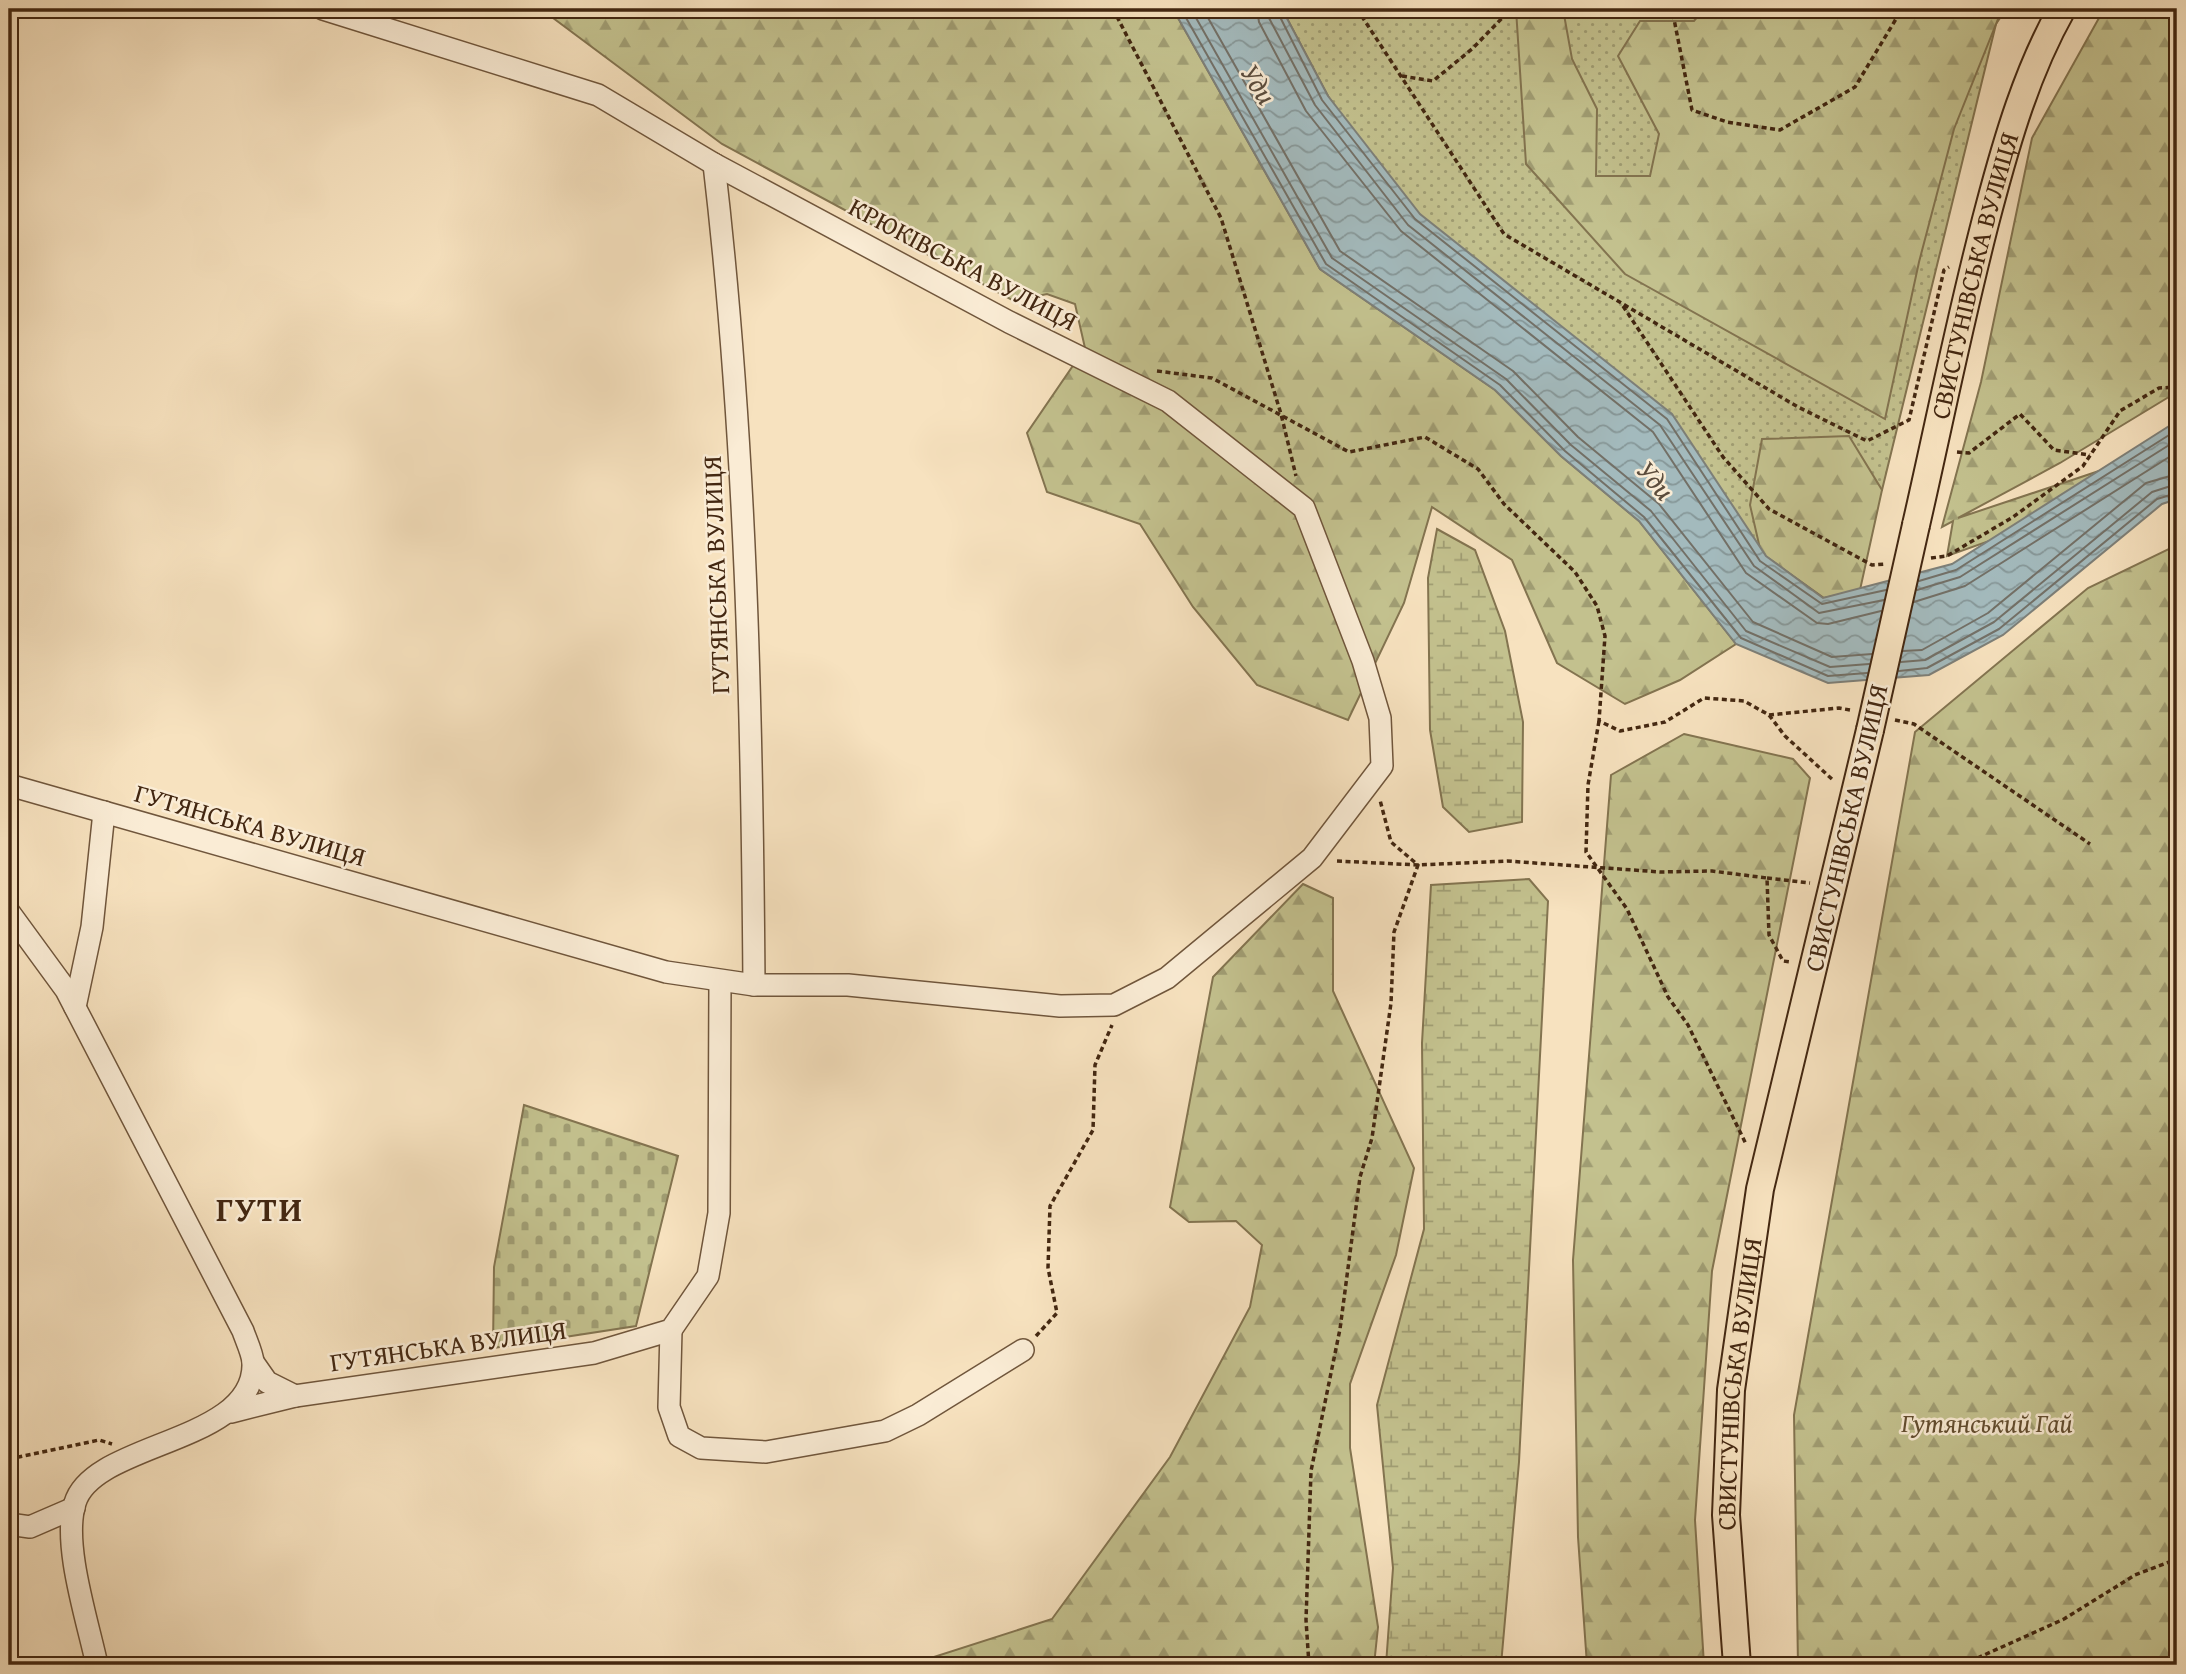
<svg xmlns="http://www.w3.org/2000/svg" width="2186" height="1674" viewBox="0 0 2186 1674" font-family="'Gentium Book Plus',serif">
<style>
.grass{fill:url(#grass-dots);stroke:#837450;stroke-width:2}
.forest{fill:url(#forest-firs);stroke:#837450;stroke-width:2}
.wetland{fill:url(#wetland-marsh);stroke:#837450;stroke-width:2}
.cemetery{fill:url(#cemetery-stones);stroke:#837450;stroke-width:2}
.water{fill:url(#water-waves);stroke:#7d7f78;stroke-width:2}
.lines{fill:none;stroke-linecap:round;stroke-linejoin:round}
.shore{stroke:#737067;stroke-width:2}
.minor-casing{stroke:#70563c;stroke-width:24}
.major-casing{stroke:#432711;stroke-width:30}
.path{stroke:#432711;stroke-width:3.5;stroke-dasharray:5 3.5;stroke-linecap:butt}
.minor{stroke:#faecd5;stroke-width:21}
.major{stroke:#f7e2bf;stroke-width:26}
.major-bridge-casing{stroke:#432711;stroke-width:30;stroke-linecap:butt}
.major-bridge{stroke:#f7e2bf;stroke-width:26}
.labels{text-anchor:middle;stroke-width:5;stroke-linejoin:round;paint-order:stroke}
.street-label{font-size:26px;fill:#432711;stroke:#faecd5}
.park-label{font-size:26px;font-style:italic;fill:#634e30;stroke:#faecd5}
.water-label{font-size:28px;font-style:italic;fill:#5b4c3c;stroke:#faecd5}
.district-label{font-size:33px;font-weight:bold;letter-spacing:2px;fill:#432711;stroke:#faecd5}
</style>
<defs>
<pattern id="grass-dots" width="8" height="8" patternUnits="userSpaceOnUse" patternTransform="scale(1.75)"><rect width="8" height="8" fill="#c3c18e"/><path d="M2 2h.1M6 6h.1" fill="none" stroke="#a09d73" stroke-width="1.8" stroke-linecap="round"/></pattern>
<pattern id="forest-firs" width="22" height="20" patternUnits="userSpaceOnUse" patternTransform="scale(1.75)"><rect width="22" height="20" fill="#c3c18e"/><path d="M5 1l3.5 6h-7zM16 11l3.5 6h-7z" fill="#a09d73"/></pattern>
<pattern id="wetland-marsh" width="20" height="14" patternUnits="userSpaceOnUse" patternTransform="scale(1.75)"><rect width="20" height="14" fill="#c3c18e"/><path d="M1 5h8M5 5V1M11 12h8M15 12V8" fill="none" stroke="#a09d73"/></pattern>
<pattern id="cemetery-stones" width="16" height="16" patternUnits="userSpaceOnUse" patternTransform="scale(1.75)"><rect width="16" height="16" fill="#c3c18e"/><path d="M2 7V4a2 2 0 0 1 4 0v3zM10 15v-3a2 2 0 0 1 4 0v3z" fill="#a09d73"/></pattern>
<pattern id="water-waves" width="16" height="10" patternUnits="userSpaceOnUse" patternTransform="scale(1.75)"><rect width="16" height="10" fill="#a3babd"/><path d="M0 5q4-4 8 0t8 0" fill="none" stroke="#869798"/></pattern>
</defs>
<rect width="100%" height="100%" fill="#f7e2bf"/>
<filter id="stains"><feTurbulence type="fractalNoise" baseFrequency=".00286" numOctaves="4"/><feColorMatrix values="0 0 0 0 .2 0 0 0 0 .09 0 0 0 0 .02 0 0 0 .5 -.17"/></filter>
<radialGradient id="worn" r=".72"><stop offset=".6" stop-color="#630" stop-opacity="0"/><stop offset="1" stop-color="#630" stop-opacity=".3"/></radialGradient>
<polygon class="grass" points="1282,9 2006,9 1996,24 1882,490 1761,553 1414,220 1328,96"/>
<g class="forest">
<polygon points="541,9 1173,9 1320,269 1495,390 1561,456 1639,521 1736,644 1680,680 1625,704 1557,663 1512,560 1432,507 1404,603 1348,720 1257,685 1193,607 1140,524 1047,492 1027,433 1085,348 1075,304 1047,294 1014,301 722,144"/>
<polygon points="1516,9 1563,9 1572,59 1597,109 1596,176 1650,176 1659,134 1618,56 1640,21 1694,21 1704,9 2002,9 1954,129 1919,262 1885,419 1625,274 1526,164"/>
<polygon points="2104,9 2177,9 2177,392 2060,463 1958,518 2177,445 2177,474 1947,556 1953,521 1942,527 1981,382 2032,138"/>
<polygon points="1849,436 1882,490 1860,590 1824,598 1761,553 1750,505 1762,439"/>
<polygon points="2177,545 2177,1665 1798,1665 1794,1415 1915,732 2088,588"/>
<polygon points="1684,734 1793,759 1810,778 1712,1271 1695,1520 1704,1665 1587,1665 1578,1537 1573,1260 1611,775"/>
<polygon points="1303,884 1333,898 1333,991 1414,1168 1396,1255 1350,1384 1350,1448 1378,1627 1374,1665 909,1665 1052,1619 1170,1457 1250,1307 1262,1245 1236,1221 1189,1222 1170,1207 1213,977"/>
</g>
<g class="wetland">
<polygon points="1437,529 1475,550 1505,631 1523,722 1522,822 1469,832 1443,807 1430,730 1428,578"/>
<polygon points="1529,879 1548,901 1519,1462 1501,1665 1386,1665 1393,1568 1377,1405 1424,1229 1422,1043 1431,885"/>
</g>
<polygon class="cemetery" points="524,1105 678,1156 636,1326 493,1348 494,1267"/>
<polygon class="water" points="1173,9 1282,9 1328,96 1420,214 1672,414 1766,556 1823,598 1952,564 2177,421 2177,499 2162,504 2003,635 1929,675 1828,683 1736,644 1639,521 1561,456 1495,390 1320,269"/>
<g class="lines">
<g class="shore">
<polyline points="1181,9 1326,264 1500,385 1565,451 1644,517 1741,638 1828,676 1867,673"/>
<polyline points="1191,9 1332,258 1506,379 1571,445 1651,511 1746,631 1830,667 1869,664"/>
<polyline points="1203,9 1340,251 1513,371 1578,437 1659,504 1753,622 1832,657 1872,654"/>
<polyline points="1257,9 1259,22 1306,111 1401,231 1653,432 1746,573 1817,623 1828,624 1881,611"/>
<polyline points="1267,9 1269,18 1315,105 1408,225 1660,425 1754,566 1819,613 1884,600"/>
<polyline points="1276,9 1322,100 1415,219 1667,419 1760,561 1822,604 1886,590"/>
<polyline points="1919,581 1956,570 2177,430"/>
<polyline points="1917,590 1960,577 2177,440"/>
<polyline points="1914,602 1965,586 2177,452"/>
<polyline points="1903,651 1922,650 1988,613 2146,483 2177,474"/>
<polyline points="1901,662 1925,660 1994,622 2152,492 2177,484"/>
<polyline points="1899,671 1927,668 1999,629 2157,499 2177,493"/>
</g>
<g class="minor-casing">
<g id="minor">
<path d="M 714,164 C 746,437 752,711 754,985"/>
<polyline points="9,785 666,972 754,985 848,985 1060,1006 1114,1005 1167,978 1312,858 1382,766 1380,718 1363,661 1304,508 1168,401 1009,322 714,164 598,95 323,9"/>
<path d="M 9,912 L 66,990 L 243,1331 C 246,1340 252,1352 253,1362 C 257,1444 93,1441 75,1503 C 62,1544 88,1622 97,1665"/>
<polyline points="75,1007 92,927 104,812"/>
<polyline points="671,1330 669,1407 679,1436 701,1448 766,1452 885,1431 918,1415 1023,1350"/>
<polyline points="253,1362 267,1382 295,1396"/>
<polyline points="231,1412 295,1396 594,1353 671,1330 708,1276 719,1213 720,982"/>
<polyline points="9,1524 30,1527 74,1508"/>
</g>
</g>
<g class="major-casing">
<g id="major">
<path id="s1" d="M 1916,525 C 1940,420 1961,313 1989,208 C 2007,140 2027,71 2062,9"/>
<path id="s2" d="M 1737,1665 L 1726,1515 L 1731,1390 L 1760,1189 L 1870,730"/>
</g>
</g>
<g class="path">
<polyline points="1113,9 1221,218 1281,414 1296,476"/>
<polyline points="1357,9 1504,234 1798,407 1867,441 1909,420 1944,270 1949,267"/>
<polyline points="1666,9 1673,14 1692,110 1727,122 1780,130 1855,87 1902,9"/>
<polyline points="1402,76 1433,81 1472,49 1511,9"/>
<polyline points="1623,306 1723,457 1769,509 1872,565 1885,564"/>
<polyline points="1157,371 1212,378 1349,452 1425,437 1478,469 1504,504 1575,572 1597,606 1605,636 1599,721 1620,731 1665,722 1704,698 1744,701 1769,715 1785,736 1834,781"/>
<polyline points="1957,452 1969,453 2020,414 2054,450 2090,455"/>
<polyline points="1931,558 1947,556 2013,517 2083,466 2120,411 2159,388 2177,387"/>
<polyline points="1769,715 1839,708 1850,710"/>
<polyline points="1895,720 1914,724 2090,844"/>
<polyline points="1599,721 1588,785 1586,852 1627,909 1668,997 1688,1025 1746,1144"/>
<polyline points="1337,861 1418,865 1507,861 1661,872 1712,871 1767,878 1769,935 1783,961 1790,962"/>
<polyline points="1767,878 1810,883"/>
<polyline points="1036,1336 1057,1313 1048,1268 1050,1206 1093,1130 1095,1065 1112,1025"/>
<polyline points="9,1459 99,1440 112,1444"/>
<polyline points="1309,1665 1306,1620 1311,1471 1340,1329 1360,1177 1372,1138 1391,1003 1394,932 1418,865 1391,842 1380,800"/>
<polyline points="1962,1665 2064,1619 2135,1575 2177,1559"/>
</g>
<use href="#minor" class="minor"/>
<use href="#major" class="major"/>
<g class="major-bridge-casing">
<polyline id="major-bridge" points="1870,730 1916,525"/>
</g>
<use href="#major-bridge" class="major-bridge"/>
</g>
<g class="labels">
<g class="street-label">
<text transform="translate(963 264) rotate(28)" y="9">КРЮКІВСЬКА ВУЛИЦЯ</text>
<text dy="9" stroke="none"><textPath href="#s1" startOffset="256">СВИСТУНІВСЬКА ВУЛИЦЯ</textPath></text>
<text transform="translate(716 575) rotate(-92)" y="9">ГУТЯНСЬКА ВУЛИЦЯ</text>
<text transform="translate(250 825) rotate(16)" y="9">ГУТЯНСЬКА ВУЛИЦЯ</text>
<text transform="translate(1846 828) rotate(-77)" y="9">СВИСТУНІВСЬКА ВУЛИЦЯ</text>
<text transform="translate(448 1346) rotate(-8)" y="9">ГУТЯНСЬКА ВУЛИЦЯ</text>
<text dy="9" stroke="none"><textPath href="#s2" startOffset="282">СВИСТУНІВСЬКА ВУЛИЦЯ</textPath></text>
</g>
<g class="park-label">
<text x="1987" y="1432">Гутянський Гай</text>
</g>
<g class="water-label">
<text transform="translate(1259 84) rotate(58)" y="10">Уди</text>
<text transform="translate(1656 480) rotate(50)" y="10">Уди</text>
</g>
<g class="district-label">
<text x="260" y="1221">ГУТИ</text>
</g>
</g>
<rect width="2186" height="1674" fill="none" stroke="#f7e2bf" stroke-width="35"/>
<rect x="10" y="10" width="2165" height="1653" fill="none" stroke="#432711" stroke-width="3.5"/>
<rect x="18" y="18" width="2151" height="1639" fill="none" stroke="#432711" stroke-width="2"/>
<rect width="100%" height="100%" filter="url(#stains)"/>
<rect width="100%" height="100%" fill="url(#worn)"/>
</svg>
